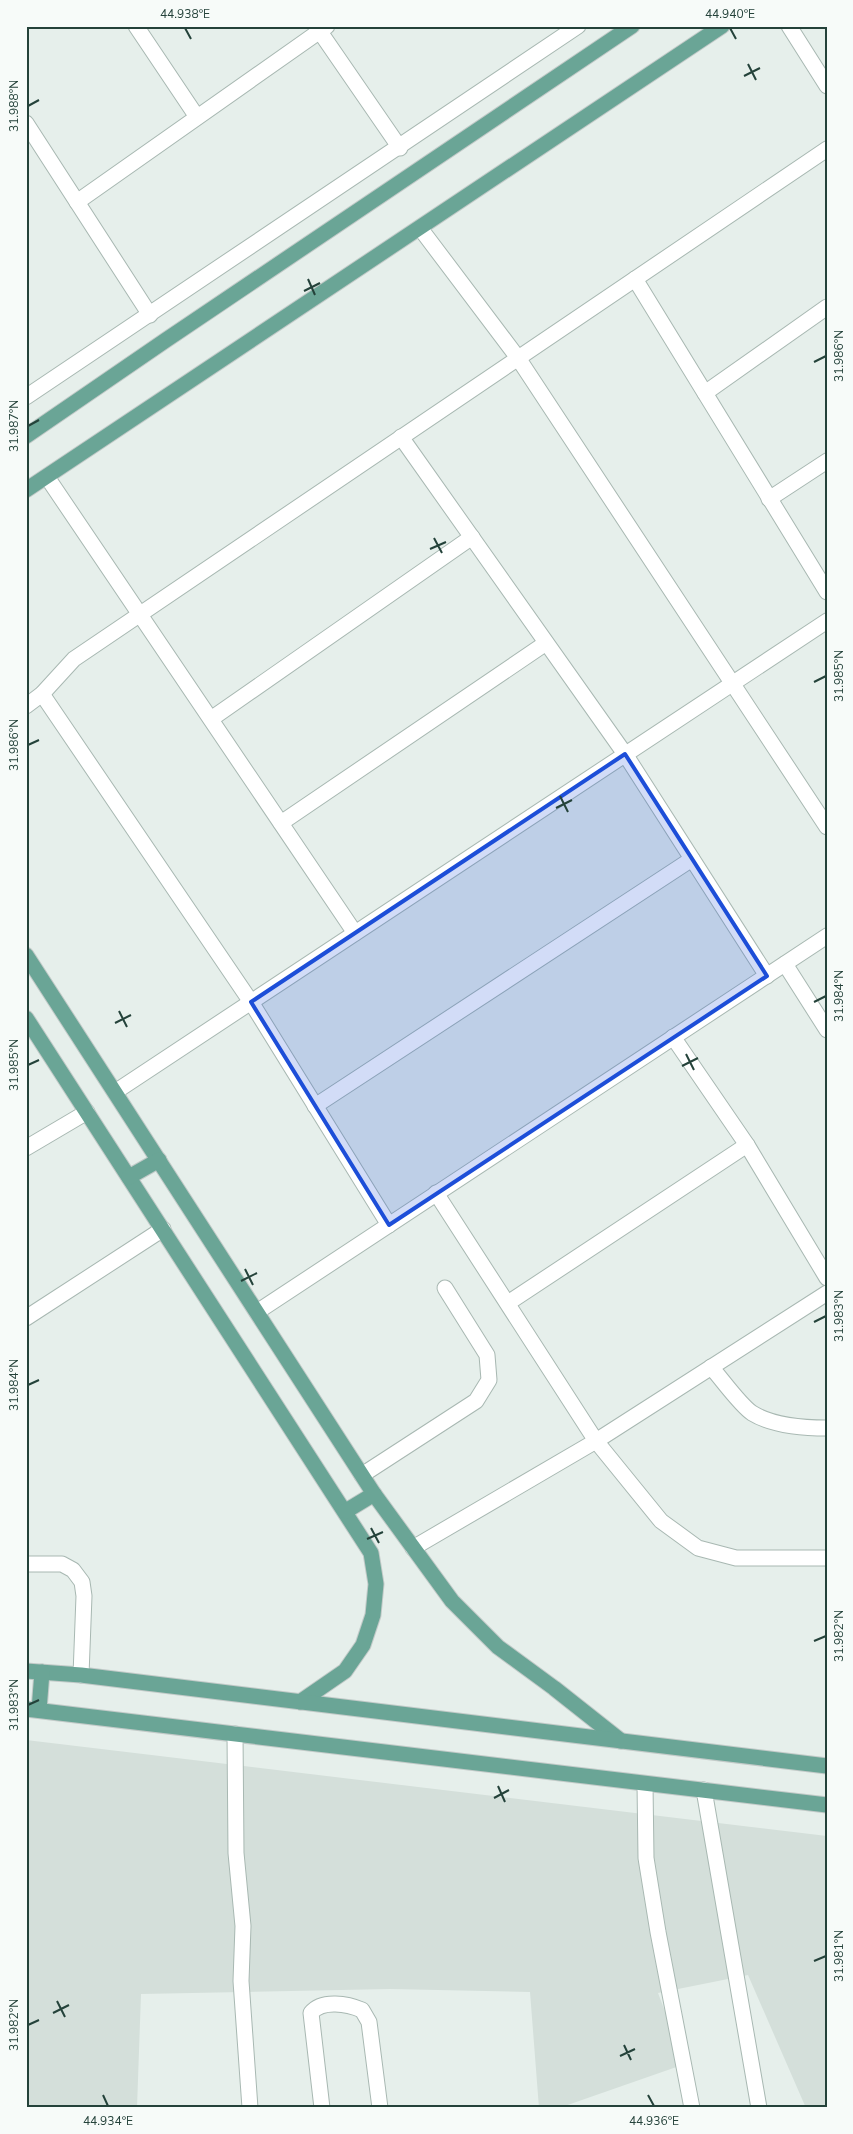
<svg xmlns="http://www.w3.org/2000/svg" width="853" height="2134" viewBox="0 0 853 2134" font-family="'Nunito Sans',sans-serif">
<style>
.built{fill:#d4dfda}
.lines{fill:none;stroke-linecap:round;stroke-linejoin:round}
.minor-casing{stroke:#a8b8b2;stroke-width:17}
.major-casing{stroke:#c2cac8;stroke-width:17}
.minor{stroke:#fff;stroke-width:15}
.major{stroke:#6aa596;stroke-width:15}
.marked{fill:#1d4ed8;fill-opacity:0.2;stroke:#1d4ed8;stroke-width:4;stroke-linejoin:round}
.ticks{fill:none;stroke:#24423a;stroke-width:2}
.neatline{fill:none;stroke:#24423a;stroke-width:2}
.ticks-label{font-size:12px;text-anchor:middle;fill:#24423a}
</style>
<rect width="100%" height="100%" fill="#e6efeb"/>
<polygon class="built" points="26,1740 827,1836 827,2107 806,2108 748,1975 658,1993 685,2064 559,2108 539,2108 530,1992 390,1989 141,1994 137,2108 26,2108"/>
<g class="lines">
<g class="minor-casing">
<g id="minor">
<polyline points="136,26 197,117"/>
<polyline points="316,26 400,148"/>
<polyline points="789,26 827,86"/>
<polyline points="26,123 150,315"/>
<polyline points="77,202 327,26"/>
<polyline points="420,228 518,358 827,827"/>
<polyline points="635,279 827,592"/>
<polyline points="705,393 827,307"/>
<polyline points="26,397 578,26"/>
<polyline points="401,437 625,754 767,976"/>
<polyline points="47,477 355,933"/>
<polyline points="769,499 827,461"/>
<polyline points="42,694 251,1002 389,1225"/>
<polyline points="26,706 42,694 74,659 827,149"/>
<polyline points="211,719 472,537"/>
<polyline points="281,823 546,643"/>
<polyline points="785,964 827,1030"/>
<polyline points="673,1037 747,1145 827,1278"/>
<polyline points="115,1092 827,621"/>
<polyline points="315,1106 692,859"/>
<polyline points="26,1148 87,1112"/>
<polyline points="436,1193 596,1441 661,1521 698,1548 736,1558 827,1558"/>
<polyline points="508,1303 747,1145"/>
<polyline points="257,1312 827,936"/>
<polyline points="26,1318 163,1229"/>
<path d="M 711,1367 C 721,1378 740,1405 752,1413 C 773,1426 802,1428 827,1428"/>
<polyline points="362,1475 476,1401 489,1380 487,1355 445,1288"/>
<polyline points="413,1548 596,1441 827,1293"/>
<polyline points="26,1564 62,1564 73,1570 82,1582 84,1596 81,1675"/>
<polyline points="235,1734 236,1853 243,1926 241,1981 250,2108"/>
<polyline points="645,1784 646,1858 658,1932 692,2108"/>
<polyline points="704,1790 759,2108"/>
<path d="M 322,2108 L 311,2013 C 322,1999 348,2004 362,2010 L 369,2022 L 380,2108"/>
</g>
</g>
<g class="major-casing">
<g id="major">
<polyline points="26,436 166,340 632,26"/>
<polyline points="26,490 722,26"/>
<polyline points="26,955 374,1494 452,1601 498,1647 554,1688 621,1741"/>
<polyline points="26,1018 371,1553 376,1584 373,1615 363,1645 345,1671 300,1702"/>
<polyline points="129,1177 159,1160"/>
<polyline points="346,1511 374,1494"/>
<polyline points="26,1671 81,1675 827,1766"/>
<polyline points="26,1709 827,1805"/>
<polyline points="39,1710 42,1672"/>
</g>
</g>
<use href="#minor" class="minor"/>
<use href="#major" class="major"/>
</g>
<path class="marked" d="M 625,754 L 767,976 L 389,1225 L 251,1002 Z"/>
<path class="ticks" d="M 185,28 L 191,39M 730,28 L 736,39M 748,64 L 756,80M 744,76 L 760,68M 28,106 L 39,100M 308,279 L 315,295M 304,291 L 320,283M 814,362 L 826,356M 28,426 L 39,420M 434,538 L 442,553M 430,549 L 446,542M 814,682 L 826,676M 28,745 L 39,740M 560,796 L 568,812M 556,808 L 572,800M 814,1002 L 826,996M 119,1011 L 127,1027M 115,1023 L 131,1015M 686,1054 L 694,1070M 28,1065 L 39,1060M 682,1066 L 698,1058M 245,1269 L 253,1285M 241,1281 L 257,1273M 814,1322 L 826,1316M 28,1385 L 39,1380M 371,1528 L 379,1543M 367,1539 L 383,1532M 814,1641 L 826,1636M 28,1705 L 39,1700M 498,1786 L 505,1802M 494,1798 L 509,1790M 814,1961 L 826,1956M 57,2001 L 65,2017M 53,2013 L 69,2005M 28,2025 L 39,2020M 624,2045 L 631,2060M 620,2056 L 635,2049M 103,2095 L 108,2106M 648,2095 L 654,2106"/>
<rect width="853" height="2134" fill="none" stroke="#f7fbf9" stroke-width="55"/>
<rect x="28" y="28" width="798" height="2078" class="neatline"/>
<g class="ticks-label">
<text x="185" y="18">44.938°E</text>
<text x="730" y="18">44.940°E</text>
<text transform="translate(14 106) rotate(-90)" y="4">31.988°N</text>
<text transform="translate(839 356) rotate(-90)" y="4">31.986°N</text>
<text transform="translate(14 426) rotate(-90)" y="4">31.987°N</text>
<text transform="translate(839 676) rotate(-90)" y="4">31.985°N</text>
<text transform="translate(14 745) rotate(-90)" y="4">31.986°N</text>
<text transform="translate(839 996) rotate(-90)" y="4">31.984°N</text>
<text transform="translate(14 1065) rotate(-90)" y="4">31.985°N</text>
<text transform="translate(839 1316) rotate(-90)" y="4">31.983°N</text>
<text transform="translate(14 1385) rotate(-90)" y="4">31.984°N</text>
<text transform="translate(839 1636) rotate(-90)" y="4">31.982°N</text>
<text transform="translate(14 1705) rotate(-90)" y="4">31.983°N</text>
<text transform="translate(839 1956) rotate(-90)" y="4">31.981°N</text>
<text transform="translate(14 2025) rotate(-90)" y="4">31.982°N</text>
<text x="108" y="2125">44.934°E</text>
<text x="654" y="2125">44.936°E</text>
</g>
</svg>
